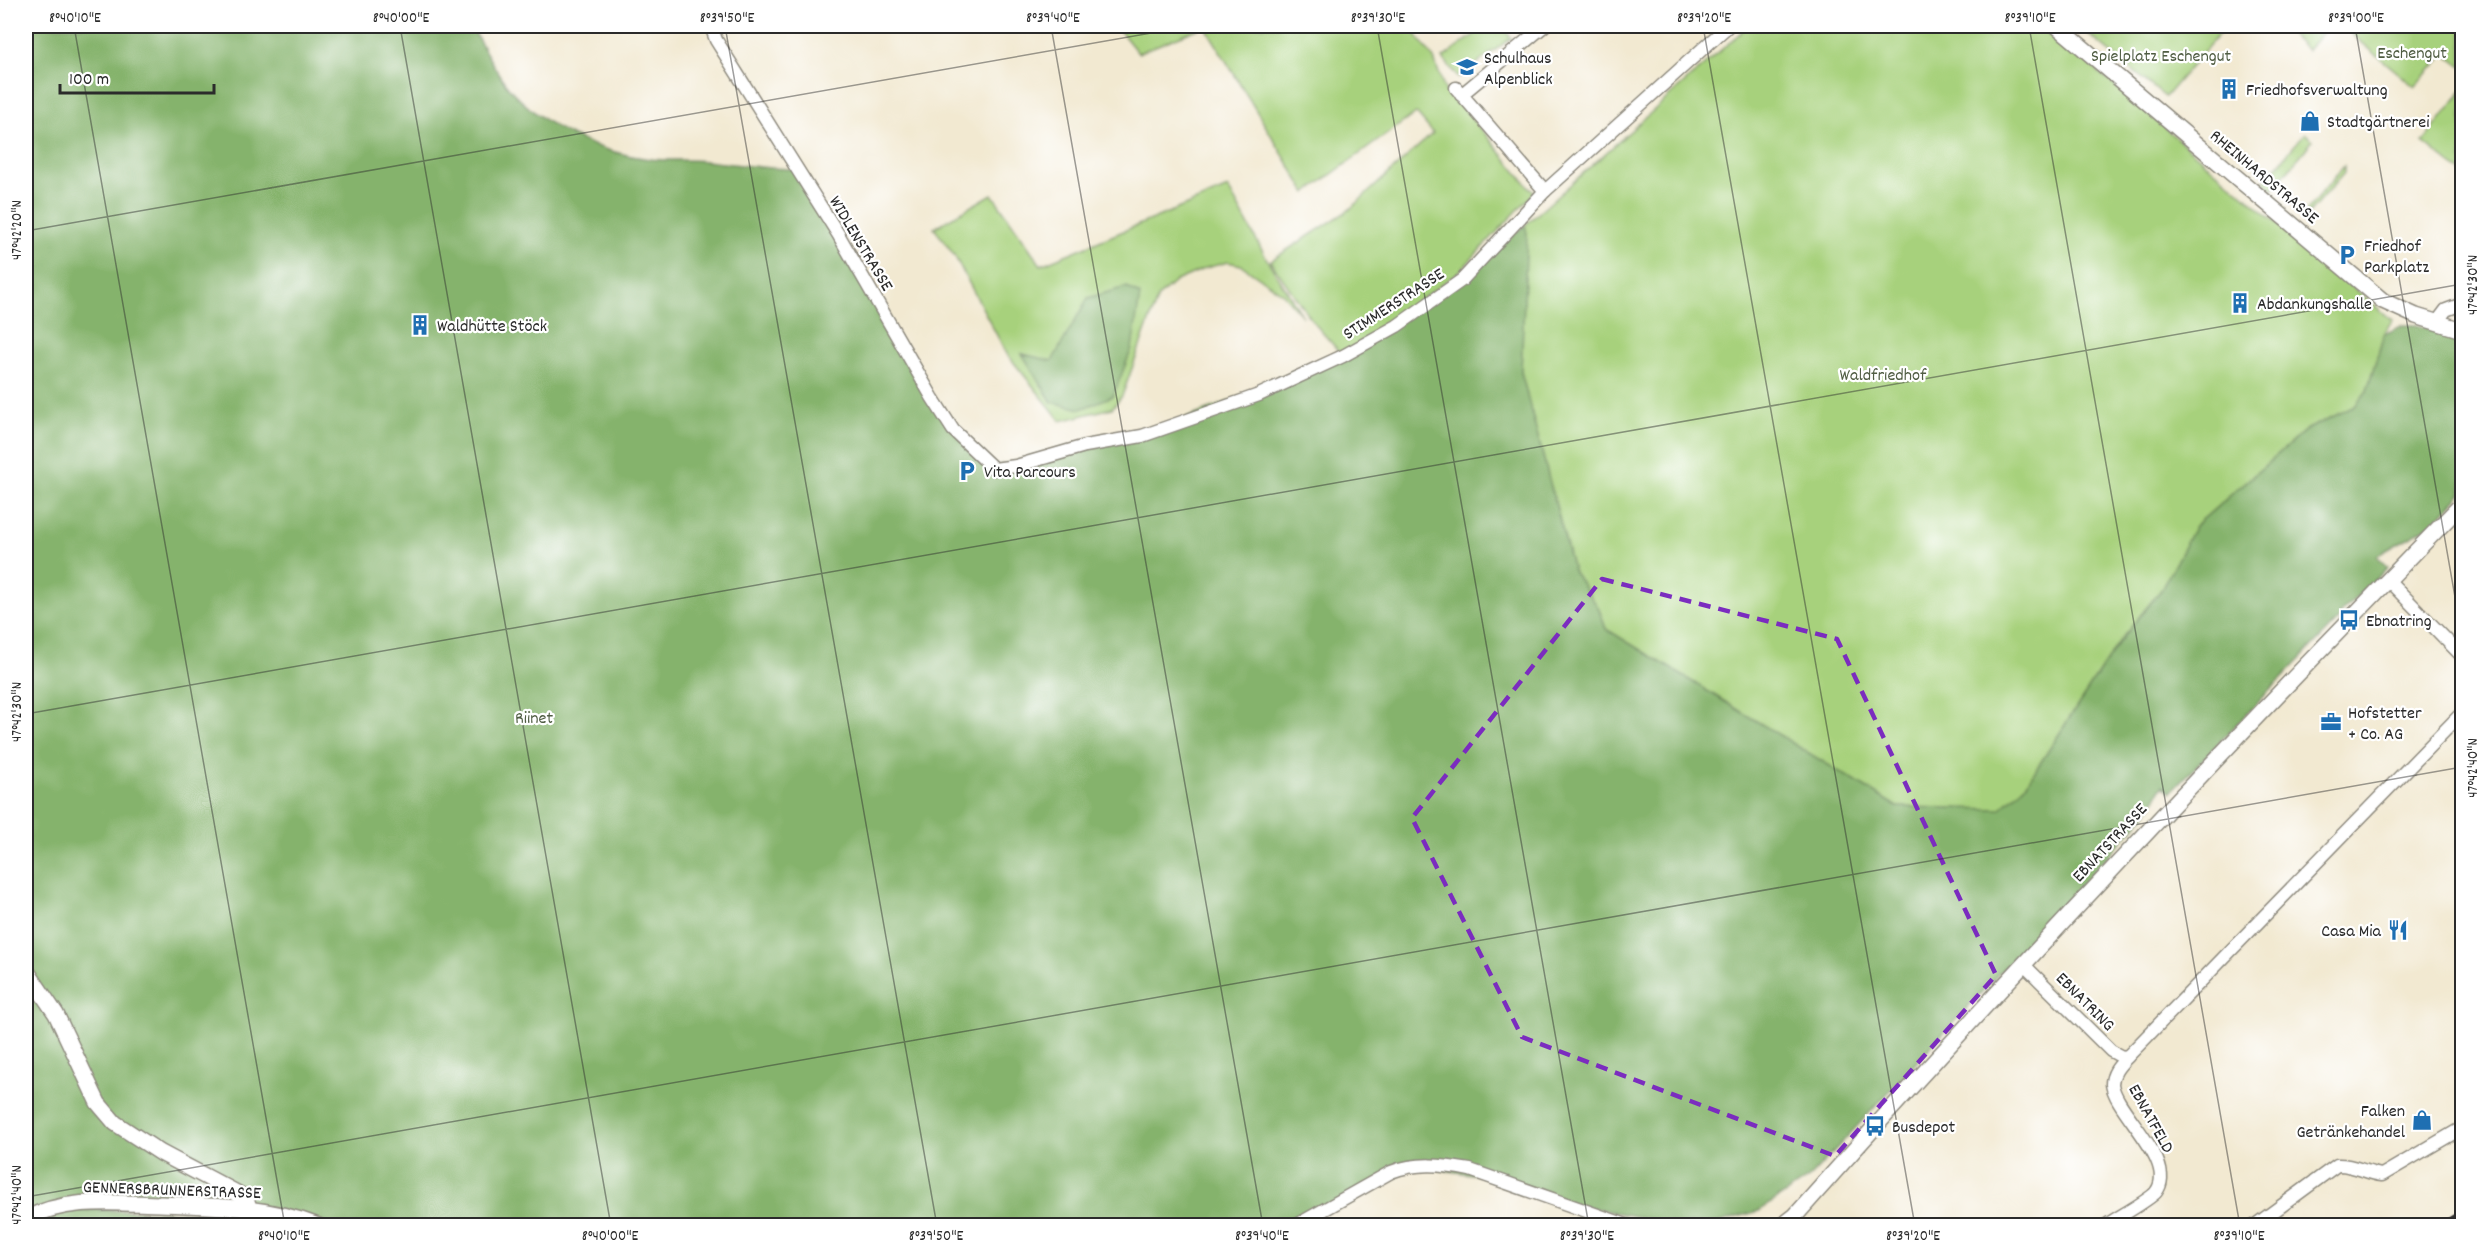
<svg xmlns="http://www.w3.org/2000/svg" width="2488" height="1251" viewBox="0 0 2488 1251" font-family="Dekko,sans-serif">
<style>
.green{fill:#a7d17c;stroke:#697e54;stroke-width:1.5;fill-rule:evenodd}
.forest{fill:#85b36c;stroke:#586f4c;stroke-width:1.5}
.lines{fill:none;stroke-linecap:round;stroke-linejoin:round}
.minor-casing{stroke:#8e8a7e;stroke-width:15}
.tertiary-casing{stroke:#8e8a7e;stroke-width:18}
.minor{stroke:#fff;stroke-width:12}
.tertiary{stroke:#fff;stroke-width:15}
.rail-casing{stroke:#2b2b2b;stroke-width:5}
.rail{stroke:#fff;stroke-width:3;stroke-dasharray:9;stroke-linecap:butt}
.marked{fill:none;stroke:#7b2cbf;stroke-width:4.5;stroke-dasharray:12 8;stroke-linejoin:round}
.ticks{fill:none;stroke:#2b2b2b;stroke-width:1.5;stroke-opacity:0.45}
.labels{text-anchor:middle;stroke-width:4.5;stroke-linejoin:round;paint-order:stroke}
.park-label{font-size:18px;fill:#505d43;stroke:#fff}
.poi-label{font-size:18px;fill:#2b2b2b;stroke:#fff;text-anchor:start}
.street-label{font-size:18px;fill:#2b2b2b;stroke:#fff}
.neatline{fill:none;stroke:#2b2b2b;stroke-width:2}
.ticks-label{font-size:15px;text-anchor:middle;fill:#2b2b2b}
</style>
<rect width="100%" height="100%" fill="#fff"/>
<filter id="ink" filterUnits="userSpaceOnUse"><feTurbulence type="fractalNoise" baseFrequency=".0167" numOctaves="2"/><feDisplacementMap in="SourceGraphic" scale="12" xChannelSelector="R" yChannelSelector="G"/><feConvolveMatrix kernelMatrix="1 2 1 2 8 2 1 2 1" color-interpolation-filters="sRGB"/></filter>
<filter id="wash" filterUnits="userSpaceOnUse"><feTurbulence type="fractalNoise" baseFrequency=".008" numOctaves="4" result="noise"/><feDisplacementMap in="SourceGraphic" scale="24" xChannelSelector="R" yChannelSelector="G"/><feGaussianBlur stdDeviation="1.35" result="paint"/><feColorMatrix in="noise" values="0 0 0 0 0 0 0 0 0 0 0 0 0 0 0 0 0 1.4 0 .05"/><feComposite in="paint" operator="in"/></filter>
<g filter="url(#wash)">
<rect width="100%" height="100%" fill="#f2e9d1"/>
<g class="green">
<polygon points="1130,26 1410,26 1434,59 1445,90 1463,107 1534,193 1460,271 1343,356 1314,323 1270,261 1349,210 1433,133 1416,113 1306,193 1205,26 1138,53 1120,31"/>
<polygon points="1486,26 1502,26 1511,38 1458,78 1443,58"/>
<polygon points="1748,26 2044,26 2392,320 2384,334 2367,391 2355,406 2306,430 2195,526 2161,590 2119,642 2026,785 2000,810 1897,807 1606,629 1598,607 1573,571 1521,372 1525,225"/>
<polygon points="2078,26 2218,26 2223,29 2165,97"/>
<polygon points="2282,26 2329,26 2307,50"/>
<polygon points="2342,26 2458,26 2462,29 2462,67 2445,54 2415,87"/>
<polygon points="2462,91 2462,173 2423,142"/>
<polygon points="2305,133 2313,140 2273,189 2264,181"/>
<polygon points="2344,166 2344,173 2305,218 2302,216"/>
<path d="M 1228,188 L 1268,261 L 1303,317 L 1282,293 L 1241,265 L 1228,262 L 1206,268 L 1176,281 L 1158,297 L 1122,396 L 1112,408 L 1061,421 L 1007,354 L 954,255 L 934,228 L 992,194 L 1041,265 ZM 1088,298 L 1052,402 L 1023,354 L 1052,362 Z"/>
</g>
<g class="forest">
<path d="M 26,26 L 471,26 C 483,46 494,70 509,88 C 544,128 598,153 650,159 C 668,161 687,159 705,161 C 736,164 766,169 797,169 L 932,397 L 989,467 L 1142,436 L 1343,356 L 1462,280 L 1525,225 L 1527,233 L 1521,372 L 1573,571 L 1598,607 L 1606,629 L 1897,807 L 2000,809 L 2026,785 L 2119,642 L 2161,590 L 2195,526 L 2306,430 L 2355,406 L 2367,391 L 2384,334 L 2404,325 L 2416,325 L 2462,337 L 2462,493 L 2433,524 L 2376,556 L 2388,567 L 2339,614 L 2341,617 L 2171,792 L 2163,785 L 2147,814 L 1810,1177 L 1759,1211 L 1717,1223 L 1680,1225 L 1556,1201 L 1487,1176 L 1411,1166 L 1295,1226 L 333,1226 L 302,1216 L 234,1201 L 26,1214 Z"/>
<polygon points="1126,287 1140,295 1132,348 1113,396 1081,409 1052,402 1022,354 1052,361 1088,298"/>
<polygon points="81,1210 240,1213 296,1226 28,1226 58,1212"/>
</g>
</g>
<g filter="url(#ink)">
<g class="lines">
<g class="minor-casing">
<g id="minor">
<polyline points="711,26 716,40 838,234 932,397 953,430 994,469 1016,466 1085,446 1142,436 1259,395 1343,356 1397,326 1462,280 1545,191 1728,26"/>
<polyline points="1456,88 1545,191"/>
<polyline points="1461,95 1544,26"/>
<polyline points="2437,322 2446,310 2462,304"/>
<polyline points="2388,580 2462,656"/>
<polyline points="2023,964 2111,1051 2122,1057 2128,1056 2462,713"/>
<path d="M 1295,1226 L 1391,1172 C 1417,1162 1443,1165 1470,1170 L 1629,1226"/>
<path d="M 2105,1226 C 2115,1219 2151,1199 2156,1192 C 2179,1162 2115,1112 2112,1084 C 2112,1072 2121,1064 2128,1056"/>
<path d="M 2254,1226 L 2337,1165 C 2353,1164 2366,1173 2382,1175 L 2462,1128"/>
</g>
</g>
<g class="tertiary-casing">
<g id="tertiary">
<polyline points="2057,26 2383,301 2416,316 2462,330"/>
<polyline points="26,970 56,1014 98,1103 115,1123 161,1153 246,1198 249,1208"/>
<path d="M 26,1219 C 66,1197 116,1203 160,1204 C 215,1206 267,1206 318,1226"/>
<path d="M 1782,1226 L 1795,1216 C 2011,973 2235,737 2462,504"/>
</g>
</g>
<use href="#minor" class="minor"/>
<use href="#tertiary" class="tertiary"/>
<g class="rail-casing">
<polyline id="rail" points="2439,1226 2462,1212"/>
</g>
<use href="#rail" class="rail"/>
</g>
</g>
<path class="marked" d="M 1602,579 L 1837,639 L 1996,975 L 1835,1156 L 1522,1037 L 1412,818 Z"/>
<path class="ticks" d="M 74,26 L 285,1226M 400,26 L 611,1226M 725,26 L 937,1226M 1051,26 L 1263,1226M 1377,26 L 1589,1226M 1703,26 L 1915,1226M 2029,26 L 2240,1226M 2355,26 L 2462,637M 26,231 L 1191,26M 26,714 L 2462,284M 26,1197 L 2462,767"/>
<defs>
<g id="school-bare" transform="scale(1.62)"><path d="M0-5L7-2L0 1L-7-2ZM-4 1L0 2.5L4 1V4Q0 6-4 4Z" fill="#1f6fb2" stroke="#fff" stroke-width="2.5" paint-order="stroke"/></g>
<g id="building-bare" transform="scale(1.62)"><path d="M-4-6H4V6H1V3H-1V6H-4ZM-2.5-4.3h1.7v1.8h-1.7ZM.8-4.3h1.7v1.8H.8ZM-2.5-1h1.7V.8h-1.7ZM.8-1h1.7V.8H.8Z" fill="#1f6fb2" stroke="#fff" stroke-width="2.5" paint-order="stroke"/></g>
<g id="shop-bare" transform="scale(1.62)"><path d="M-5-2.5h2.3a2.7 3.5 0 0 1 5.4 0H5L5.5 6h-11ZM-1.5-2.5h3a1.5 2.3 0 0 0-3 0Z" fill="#1f6fb2" stroke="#fff" stroke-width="2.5" paint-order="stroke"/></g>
<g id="parking-bare" transform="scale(1.62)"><path d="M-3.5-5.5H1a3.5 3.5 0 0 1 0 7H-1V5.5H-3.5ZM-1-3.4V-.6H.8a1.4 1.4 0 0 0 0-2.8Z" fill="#1f6fb2" stroke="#fff" stroke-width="2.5" paint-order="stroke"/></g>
<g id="bus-bare" transform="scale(1.62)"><path d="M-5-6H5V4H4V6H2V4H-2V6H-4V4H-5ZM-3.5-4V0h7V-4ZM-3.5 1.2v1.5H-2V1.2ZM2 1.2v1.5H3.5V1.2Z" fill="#1f6fb2" stroke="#fff" stroke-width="2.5" paint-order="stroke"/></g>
<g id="office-bare" transform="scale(1.62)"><path d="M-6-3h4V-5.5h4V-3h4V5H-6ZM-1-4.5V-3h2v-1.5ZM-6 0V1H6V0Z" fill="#1f6fb2" stroke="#fff" stroke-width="2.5" paint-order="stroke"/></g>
<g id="restaurant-bare" transform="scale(1.62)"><path d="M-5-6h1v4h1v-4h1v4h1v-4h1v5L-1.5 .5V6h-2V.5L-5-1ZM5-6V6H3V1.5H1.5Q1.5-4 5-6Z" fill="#1f6fb2" stroke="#fff" stroke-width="2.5" paint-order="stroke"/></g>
</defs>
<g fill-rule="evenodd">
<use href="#school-bare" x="1467" y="67"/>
<use href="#building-bare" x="2229" y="89"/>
<use href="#shop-bare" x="2310" y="121"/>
<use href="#parking-bare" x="2347" y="255"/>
<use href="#building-bare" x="2240" y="303"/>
<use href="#building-bare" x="420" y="325"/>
<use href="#parking-bare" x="967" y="471"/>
<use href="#bus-bare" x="2349" y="620"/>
<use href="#office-bare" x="2331" y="722"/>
<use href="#restaurant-bare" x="2398" y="930"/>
<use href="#shop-bare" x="2422" y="1120"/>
<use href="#bus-bare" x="1875" y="1126"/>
</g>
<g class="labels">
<g class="park-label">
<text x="2412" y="58">Eschengut</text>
<text x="2161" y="61">Spielplatz Eschengut</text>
<text x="1883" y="380">Waldfriedhof</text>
<text x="534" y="723">Riinet</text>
</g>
<g class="poi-label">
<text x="1484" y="63">Schulhaus<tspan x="1484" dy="21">Alpenblick</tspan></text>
<text x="2246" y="95">Friedhofsverwaltung</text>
<text x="2327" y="127">Stadtgärtnerei</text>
<text x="2364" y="251">Friedhof<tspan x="2364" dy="21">Parkplatz</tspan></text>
<text x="2257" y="309">Abdankungshalle</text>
<text x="437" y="331">Waldhütte Stöck</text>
<text x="984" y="477">Vita Parcours</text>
<text x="2366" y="626">Ebnatring</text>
<text x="2348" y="718">Hofstetter<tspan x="2348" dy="21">+ Co. AG</tspan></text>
<text x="2381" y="936" text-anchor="end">Casa Mia</text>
<text x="2405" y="1116" text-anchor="end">Falken<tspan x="2405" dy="21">Getränkehandel</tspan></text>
<text x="1892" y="1132">Busdepot</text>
</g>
<g class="street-label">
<text transform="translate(2265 176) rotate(40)" y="6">RHEINHARDSTRASSE</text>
<text transform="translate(862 243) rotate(59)" y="6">WIDLENSTRASSE</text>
<text transform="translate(1393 303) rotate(-33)" y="6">STIMMERSTRASSE</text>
<text transform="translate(2109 842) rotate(-47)" y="6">EBNATSTRASSE</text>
<text transform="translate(2086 1001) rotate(45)" y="6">EBNATRING</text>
<text transform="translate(2152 1118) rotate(61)" y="6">EBNATFELD</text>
<text transform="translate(172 1189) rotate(2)" y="6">GENNERSBRUNNERSTRASSE</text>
</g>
</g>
<rect width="2488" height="1251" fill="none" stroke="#fff" stroke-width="66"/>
<path d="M60 84v9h154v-9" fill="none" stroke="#2b2b2b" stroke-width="3"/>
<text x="69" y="84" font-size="18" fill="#2b2b2b" stroke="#ffffff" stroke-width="4.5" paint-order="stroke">100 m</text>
<rect x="33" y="33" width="2422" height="1185" class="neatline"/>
<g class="ticks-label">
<text x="75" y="22">8°40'10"E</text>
<text x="401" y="22">8°40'00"E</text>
<text x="727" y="22">8°39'50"E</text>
<text x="1053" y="22">8°39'40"E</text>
<text x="1378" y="22">8°39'30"E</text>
<text x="1704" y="22">8°39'20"E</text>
<text x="2030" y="22">8°39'10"E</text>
<text x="2356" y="22">8°39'00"E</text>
<text transform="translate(16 230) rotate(-90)" y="5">47°42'20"N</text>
<text transform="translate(2472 285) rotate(-90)" y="5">47°42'30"N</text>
<text transform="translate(16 712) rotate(-90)" y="5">47°42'30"N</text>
<text transform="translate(2472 768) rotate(-90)" y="5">47°42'40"N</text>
<text transform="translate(16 1195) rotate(-90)" y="5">47°42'40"N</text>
<text x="284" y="1240">8°40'10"E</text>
<text x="610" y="1240">8°40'00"E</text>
<text x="936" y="1240">8°39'50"E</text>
<text x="1262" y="1240">8°39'40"E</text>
<text x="1587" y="1240">8°39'30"E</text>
<text x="1913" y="1240">8°39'20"E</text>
<text x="2239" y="1240">8°39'10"E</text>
</g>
</svg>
